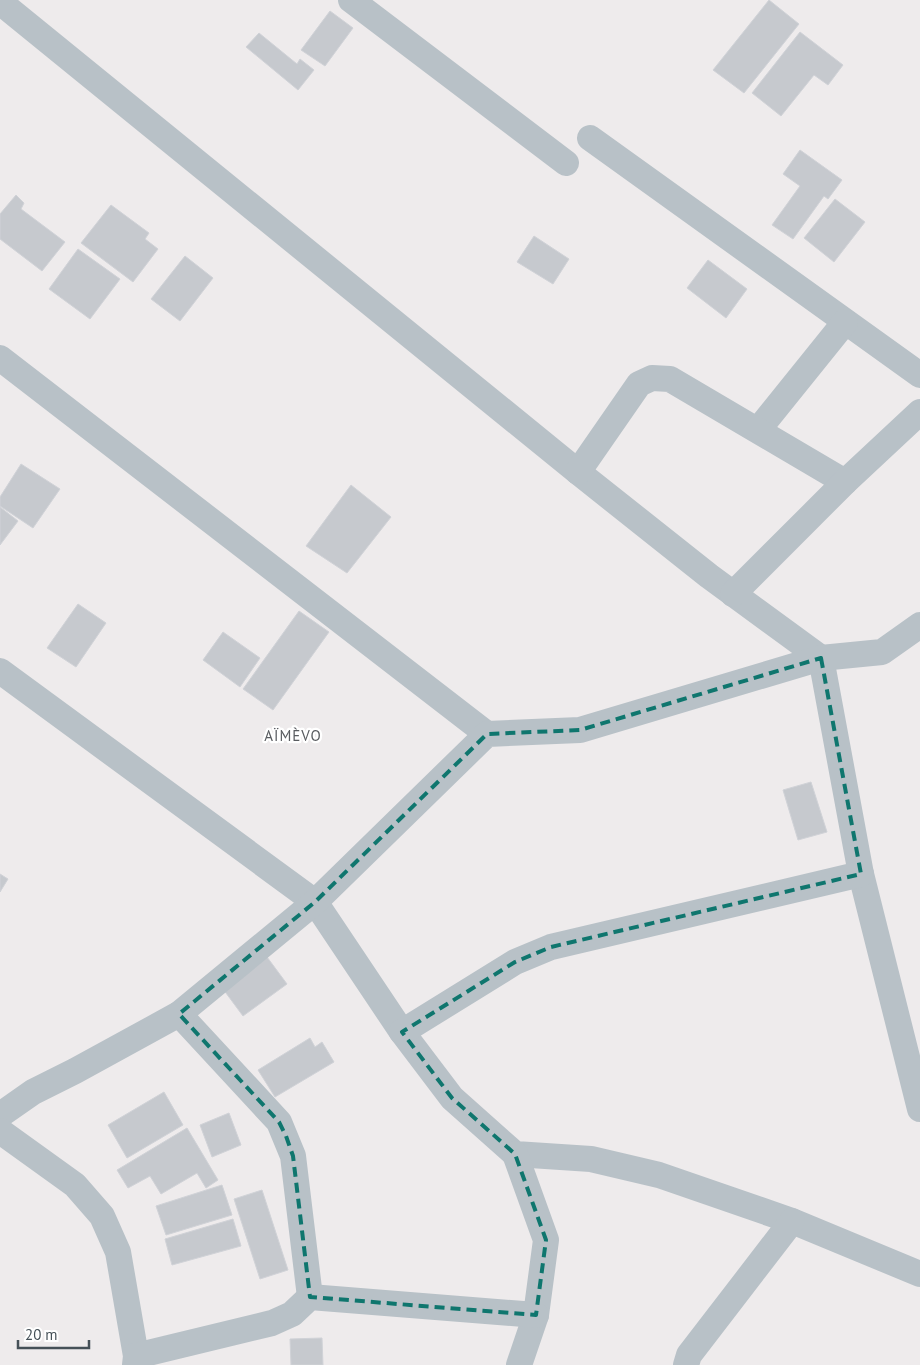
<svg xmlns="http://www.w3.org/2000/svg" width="920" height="1365" viewBox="0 0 920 1365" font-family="'PT Sans',sans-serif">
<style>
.building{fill:#c6c9ce;stroke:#d0d2d7}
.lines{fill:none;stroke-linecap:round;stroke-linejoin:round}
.street{stroke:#b8c1c7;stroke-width:26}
.marked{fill:none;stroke:#0f766e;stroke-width:4;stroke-dasharray:10 6;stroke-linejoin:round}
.labels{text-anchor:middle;stroke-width:4.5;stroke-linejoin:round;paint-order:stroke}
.quarter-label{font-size:15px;letter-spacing:1px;fill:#595c60;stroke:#fff}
</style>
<rect width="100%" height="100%" fill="#eeebec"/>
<g class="building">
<polygon points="769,0 799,24 744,93 713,70"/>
<polygon points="330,11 353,28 325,66 301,50"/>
<polygon points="800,32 843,65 828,85 814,75 781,116 752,93"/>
<polygon points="259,33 297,64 300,59 314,70 298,90 246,47"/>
<polygon points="800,150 842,180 828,199 824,196 793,239 772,225 800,186 783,174"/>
<polygon points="16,195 24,203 21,209 65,242 42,271 0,239 0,214"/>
<polygon points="835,199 865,222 834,262 804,238"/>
<polygon points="111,205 149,233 145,239 158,249 133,282 81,243"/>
<polygon points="534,236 569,259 553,284 517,262"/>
<polygon points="78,249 120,279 90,319 49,289"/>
<polygon points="185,256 213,278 180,321 151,299"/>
<polygon points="708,260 747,289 726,318 687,288"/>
<polygon points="21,464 60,489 33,528 0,506 0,497"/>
<polygon points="351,485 391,517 347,573 306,546"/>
<polygon points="0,507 18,521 0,545"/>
<polygon points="78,604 106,623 76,667 47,648"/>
<polygon points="299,611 329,632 273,710 243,689"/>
<polygon points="223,632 260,658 240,687 203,660"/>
<polygon points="811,782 827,832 798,840 783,790"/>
<polygon points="0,874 8,879 0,892"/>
<polygon points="267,957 287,984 243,1016 223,989"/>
<polygon points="310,1038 315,1047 322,1042 334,1062 275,1097 258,1070"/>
<polygon points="164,1092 183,1125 127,1158 108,1125"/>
<polygon points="229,1113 241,1145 212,1157 200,1125"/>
<polygon points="187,1128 218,1180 206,1188 197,1173 161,1194 150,1176 128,1188 117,1170"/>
<polygon points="222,1185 232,1215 166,1235 156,1206"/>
<polygon points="262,1190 288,1270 260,1279 234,1199"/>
<polygon points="233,1219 241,1246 172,1265 165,1239"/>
<polygon points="322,1338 323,1365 291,1365 290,1339"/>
</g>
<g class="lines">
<g class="street">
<polyline points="351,0 566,163"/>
<polyline points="0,2 578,472 709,576 821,658 861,874 920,1109"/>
<polyline points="590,138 920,375"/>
<polyline points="0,358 487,734"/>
<polyline points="758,430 845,322"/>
<polyline points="578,472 639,384 652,378 670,379 845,482"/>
<polyline points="733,594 845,482 920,412"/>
<polyline points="0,671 315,902 402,1032 452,1098 515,1154 591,1159 659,1175 792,1221 920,1274"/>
<polyline points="179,1014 279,1122 293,1156 310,1297"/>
<polyline points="402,1032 515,962 551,947 861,874"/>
<polyline points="0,1115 33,1092 75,1071 179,1014 315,902 487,734 580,730 821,658 882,652 920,625"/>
<polyline points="0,1131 75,1185 102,1216 118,1252 136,1356 135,1365"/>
<polyline points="515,1154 546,1240 536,1315 519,1365"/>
<polyline points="136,1356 272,1323 292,1314 310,1297 536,1315"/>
<polyline points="686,1365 689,1355 792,1221"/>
</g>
</g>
<path class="marked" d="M 821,658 L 861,874 L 551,947 L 515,962 L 402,1032 L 452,1098 L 515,1154 L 546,1240 L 536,1315 L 310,1297 L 293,1156 L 286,1136 L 279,1122 L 179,1014 L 315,902 L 487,734 L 580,730 Z"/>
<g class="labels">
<g class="quarter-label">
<text x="293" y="741">AÏMÈVO</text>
</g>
</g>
<path d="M18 1340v8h71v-8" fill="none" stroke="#455057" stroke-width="2.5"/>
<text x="25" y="1340" font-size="15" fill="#455057" stroke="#ffffff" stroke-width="4" paint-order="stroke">20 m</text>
</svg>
